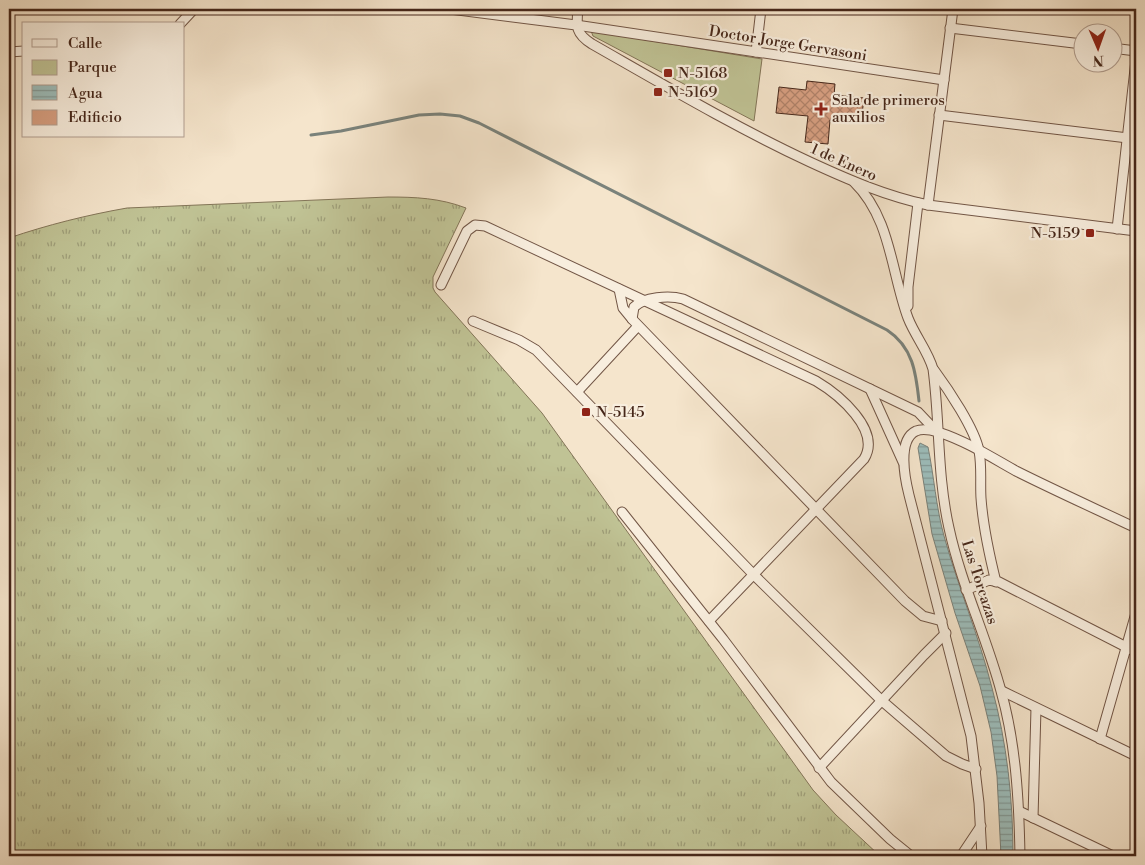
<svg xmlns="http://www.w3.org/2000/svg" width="1145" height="865" viewBox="0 0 1145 865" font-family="'Libre Bodoni',serif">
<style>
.grass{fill:url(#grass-tufts);stroke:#837558}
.park{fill:#c0c395;stroke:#837558}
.water{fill:url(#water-rules);stroke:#7a827b}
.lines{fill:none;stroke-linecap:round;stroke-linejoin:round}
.stream{stroke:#7a827b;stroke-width:3}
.building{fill:url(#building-cross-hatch);stroke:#46271a}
.minor-casing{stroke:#725646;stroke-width:11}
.minor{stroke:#f8eede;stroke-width:9}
.poi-dot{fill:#8f2418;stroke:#f8eede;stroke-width:2}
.labels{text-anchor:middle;stroke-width:4.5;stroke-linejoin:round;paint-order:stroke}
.street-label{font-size:15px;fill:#46271a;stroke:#f8eede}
.poi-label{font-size:15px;fill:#46271a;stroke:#f8eede;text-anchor:start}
</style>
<defs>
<pattern id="grass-tufts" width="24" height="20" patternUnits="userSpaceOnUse" patternTransform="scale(1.25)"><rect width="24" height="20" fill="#c0c395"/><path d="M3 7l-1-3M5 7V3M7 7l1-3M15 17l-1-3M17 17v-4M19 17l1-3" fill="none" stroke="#9e9e79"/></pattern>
<pattern id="water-rules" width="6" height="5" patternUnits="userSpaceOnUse" patternTransform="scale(1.25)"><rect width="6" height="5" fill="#9dbebc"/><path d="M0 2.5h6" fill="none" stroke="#829a98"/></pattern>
<pattern id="building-cross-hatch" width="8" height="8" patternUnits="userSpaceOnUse" patternTransform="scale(1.25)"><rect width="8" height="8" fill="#d69e80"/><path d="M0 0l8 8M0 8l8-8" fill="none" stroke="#af8168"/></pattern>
</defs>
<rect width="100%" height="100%" fill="#f5e5cc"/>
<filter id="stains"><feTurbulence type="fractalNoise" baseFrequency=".004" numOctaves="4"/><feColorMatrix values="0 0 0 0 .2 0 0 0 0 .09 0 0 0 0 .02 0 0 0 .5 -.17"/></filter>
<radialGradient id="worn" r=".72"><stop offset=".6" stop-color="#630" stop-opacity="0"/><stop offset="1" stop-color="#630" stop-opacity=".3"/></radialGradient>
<path class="grass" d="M 388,197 C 415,197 440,198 466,208 L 433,277 L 433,288 L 435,292 L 542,413 L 813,790 L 836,815 L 880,856 L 9,856 L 9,238 C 47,225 87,215 127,208 Z"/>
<polygon class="park" points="591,31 762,59 754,121 593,36"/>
<path class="water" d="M 920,443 L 928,447 C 934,476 936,507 944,536 C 958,587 979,636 992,688 C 1007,743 1013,799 1013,856 L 1001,856 L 997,776 L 991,732 L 980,686 L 955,613 L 932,534 L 918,448 Z"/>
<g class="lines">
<path class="stream" d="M 311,135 L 341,131 L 419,115 L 440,114 L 460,116 L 479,123 L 887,330 C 913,347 916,373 919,401"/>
</g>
<polygon class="building" points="807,81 835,84 834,95 864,98 861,123 830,120 828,144 805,142 808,116 776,113 779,87 806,90"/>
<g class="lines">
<g class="minor-casing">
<g id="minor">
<polyline points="450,9 576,25 944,80"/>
<path d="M 578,9 C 576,27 576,34 592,44 C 664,85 735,127 810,162 C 849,180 886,196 928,205 L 1136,231"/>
<polyline points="180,24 194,9"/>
<polyline points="950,28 1082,44"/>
<polyline points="1112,48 1136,51"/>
<polyline points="9,52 24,51"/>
<polyline points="756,52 761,9"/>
<polyline points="939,115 1136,139"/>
<path d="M 854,182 C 891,218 891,272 908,318 C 915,336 928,351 933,369 C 940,422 937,475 949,528 C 961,584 986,635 1001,691 C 1016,744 1019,801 1020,856"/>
<polyline points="928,205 953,9"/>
<polyline points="1117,229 1136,60"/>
<path d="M 441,285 L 467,231 L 475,225 L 485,226 L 816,381 C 838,394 882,430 864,459 L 709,621"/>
<polyline points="619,289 623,308 632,319 905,601 923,616 942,621"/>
<polyline points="908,306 908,287 918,203"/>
<path d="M 632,319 L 634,307 C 644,297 669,295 683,299 L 918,412 L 937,432"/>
<polyline points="473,321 519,340 536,350 753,574 881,700 946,756 962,764 976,769"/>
<path d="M 934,370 C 948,389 975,429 979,451 C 982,467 980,483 981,498 C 983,526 989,554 996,582"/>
<polyline points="870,389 903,462"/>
<polyline points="577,392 638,326"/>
<polyline points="622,512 723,639 831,782 890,839 911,856"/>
<polyline points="966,590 989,580 999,582 1136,652"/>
<polyline points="1002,691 1136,756"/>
<polyline points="1100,739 1136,613"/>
<polyline points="819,768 924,655 946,633"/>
<polyline points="1019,811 1113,856"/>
<polyline points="1033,818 1036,708"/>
<polyline points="961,856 981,826"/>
<path d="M 982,856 L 979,803 L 971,736 L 909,495 C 905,479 897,440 916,431 C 923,428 931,430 938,432 C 966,441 991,457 1016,471 C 1056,491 1096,509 1136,528"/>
</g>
</g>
<use href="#minor" class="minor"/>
</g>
<g class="poi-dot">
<rect x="663" y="68" width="10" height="10" rx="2.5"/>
<rect x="653" y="87" width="10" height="10" rx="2.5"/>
<path d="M818.5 101.5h5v5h5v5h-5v5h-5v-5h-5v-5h5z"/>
<rect x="1085" y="228" width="10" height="10" rx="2.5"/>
<rect x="581" y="407" width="10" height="10" rx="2.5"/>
</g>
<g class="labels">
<g class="street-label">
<text transform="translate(788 43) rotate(9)" y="5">Doctor Jorge Gervasoni</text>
<text transform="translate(844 162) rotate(24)" y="5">1 de Enero</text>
<text transform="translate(980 582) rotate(72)" y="5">Las Torcazas</text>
</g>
<g class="poi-label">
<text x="678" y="78">N-5168</text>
<text x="668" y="97">N-5169</text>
<text x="832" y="105">Sala de primeros<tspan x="832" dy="17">auxilios</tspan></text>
<text x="1080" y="238" text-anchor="end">N-5159</text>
<text x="596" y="417">N-5145</text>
</g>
</g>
<rect width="1145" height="865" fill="none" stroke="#f5e5cc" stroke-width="30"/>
<rect x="10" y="10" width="1125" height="845" fill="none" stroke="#46271a" stroke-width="2.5"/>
<rect x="15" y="15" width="1115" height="835" fill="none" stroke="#46271a"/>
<rect x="22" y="22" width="162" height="115" fill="#f8eede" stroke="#b19e90"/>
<rect x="32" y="39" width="25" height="8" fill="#f8eede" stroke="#b19e90"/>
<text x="68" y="48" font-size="15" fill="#46271a">Calle</text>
<rect x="32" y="60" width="25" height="15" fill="#c0c395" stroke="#b19e90"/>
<text x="68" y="72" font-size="15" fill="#46271a">Parque</text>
<rect x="32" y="85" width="25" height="15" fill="url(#water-rules)" stroke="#b19e90"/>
<text x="68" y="98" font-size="15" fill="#46271a">Agua</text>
<rect x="32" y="110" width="25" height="15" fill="#d69e80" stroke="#b19e90"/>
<text x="68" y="122" font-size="15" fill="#46271a">Edificio</text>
<g transform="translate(1098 48) rotate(178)"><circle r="24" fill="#f8eede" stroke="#b19e90"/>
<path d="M0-4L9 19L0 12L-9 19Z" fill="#8f2418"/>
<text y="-8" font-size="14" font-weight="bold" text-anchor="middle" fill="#46271a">N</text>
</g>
<rect width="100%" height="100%" filter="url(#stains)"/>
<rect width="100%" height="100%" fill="url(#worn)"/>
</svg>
